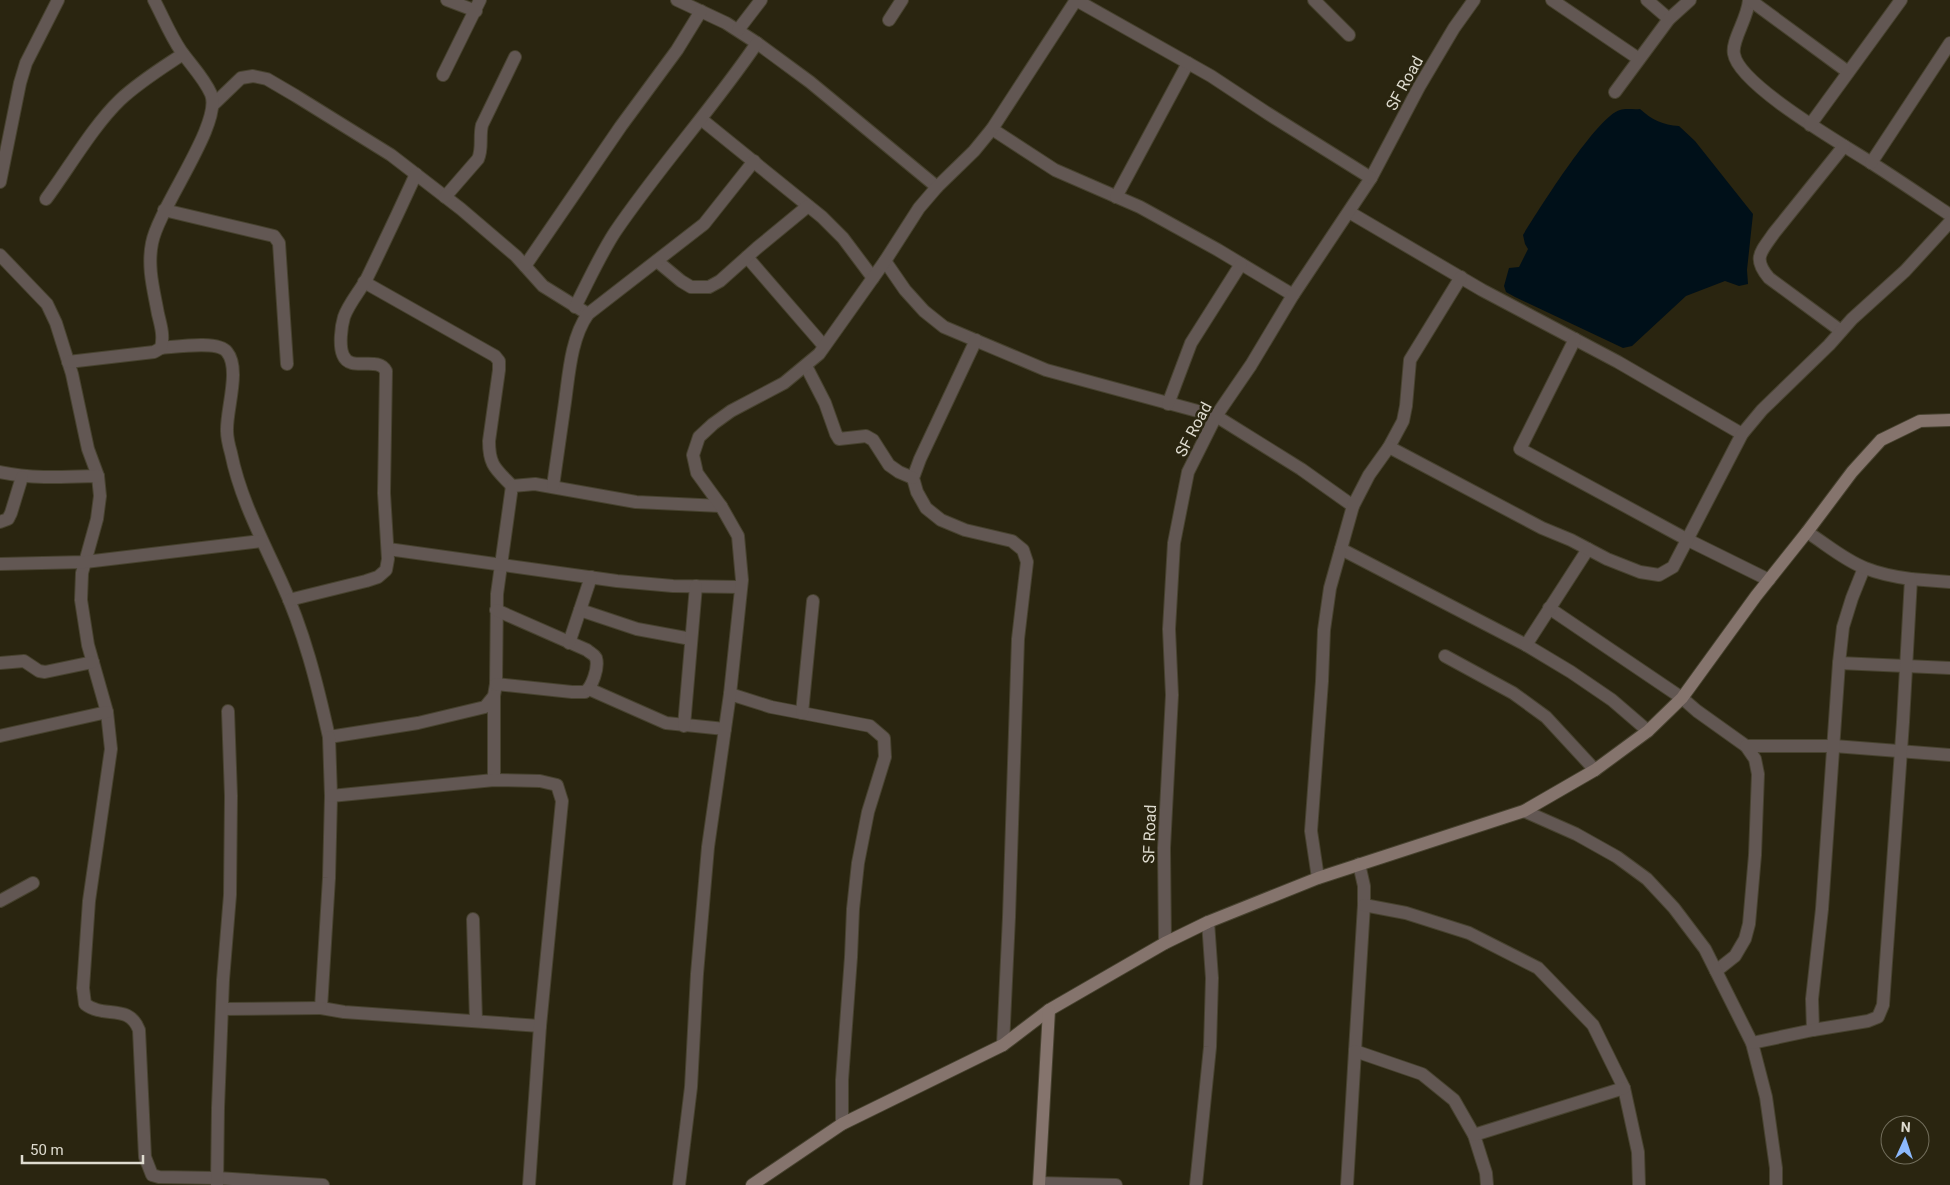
<svg xmlns="http://www.w3.org/2000/svg" width="1950" height="1185" viewBox="0 0 1950 1185" font-family="Roboto,sans-serif">
<style>
.water{fill:#001019}
.lines{fill:none;stroke-linecap:round;stroke-linejoin:round}
.street-casing{stroke:#47422f;stroke-width:14}
.secondary-casing{stroke:#47422f;stroke-width:14}
.street{stroke:#625753;stroke-width:12}
.secondary{stroke:#85746d;stroke-width:12}
.labels{text-anchor:middle;stroke-width:5;stroke-linejoin:round;paint-order:stroke}
.street-label{font-size:16px;fill:#dedbcf;stroke:#2a2510}
</style>
<rect width="100%" height="100%" fill="#2a2510"/>
<path class="water" d="M 1640,109 C 1652,120 1663,125 1679,126 L 1695,141 L 1753,214 L 1747,270 L 1748,284 L 1739,286 L 1725,281 L 1686,296 L 1632,346 L 1623,348 L 1515,297 L 1506,292 L 1504,286 L 1509,268 L 1519,267 L 1528,249 L 1525,244 L 1523,235 C 1537,212 1598,115 1620,110 C 1626,108 1634,110 1640,109 Z"/>
<g class="lines">
<g class="street-casing">
<g id="street">
<polyline points="447,0 476,11"/>
<polyline points="677,0 726,23 757,43 810,82 937,187"/>
<polyline points="1314,0 1349,35"/>
<polyline points="1552,0 1639,59"/>
<polyline points="1647,0 1669,19"/>
<path d="M 1749,0 C 1748,18 1731,41 1734,54 C 1739,85 1842,144 1870,162 C 1897,179 1923,197 1950,215"/>
<polyline points="1750,0 1848,72"/>
<polyline points="889,20 902,0"/>
<polyline points="738,30 761,0"/>
<polyline points="443,75 480,0"/>
<polyline points="1615,92 1669,19 1690,0"/>
<polyline points="214,104 241,78 253,76 267,79 296,96 391,155 461,209 516,256 543,286 588,314"/>
<polyline points="701,119 822,217 843,238 873,278"/>
<polyline points="1810,125 1901,0"/>
<polyline points="992,129 1055,170 1140,207 1218,250 1293,295"/>
<polyline points="1871,163 1950,43"/>
<polyline points="0,182 20,83 26,63 58,0"/>
<path d="M 445,197 L 478,159 C 483,148 479,137 482,125 L 515,57"/>
<polyline points="1116,197 1188,63"/>
<path d="M 46,199 C 69,168 93,126 120,100 C 139,82 162,68 183,54"/>
<polyline points="164,210 274,236 279,243 287,364"/>
<polyline points="1349,212 1482,290 1618,362 1742,434"/>
<path d="M 0,255 L 47,304 L 56,323 L 72,374 L 88,449 L 98,476 L 100,496 L 97,519 L 82,573 L 81,600 L 88,645 L 107,712 L 111,749 L 89,901 L 83,988 L 85,1004 C 104,1019 129,1003 139,1030 L 145,1157 L 152,1175 L 159,1177 L 217,1178 L 323,1185"/>
<polyline points="747,257 824,346"/>
<polyline points="657,261 681,281 691,287 709,287 720,281 757,248 808,206"/>
<polyline points="885,261 905,290 924,311 944,327 1046,370 1216,416 1301,469 1353,506"/>
<polyline points="525,266 621,126 677,50 701,11"/>
<path d="M 364,282 L 495,356 L 499,361 L 499,370 L 489,441 C 489,466 496,469 512,486"/>
<path d="M 575,307 C 588,282 600,255 615,232 C 659,167 713,108 757,43"/>
<path d="M 1841,331 L 1769,278 C 1752,258 1761,252 1774,233 L 1844,146"/>
<polyline points="1575,339 1520,449 1688,540 1769,580"/>
<polyline points="976,340 920,459 913,478 917,492 926,508 941,520 965,530 1012,541 1023,550 1027,562 1018,639 1009,917 1003,1045"/>
<path d="M 161,348 C 176,347 218,340 227,352 C 241,369 226,410 227,431 C 227,438 229,446 231,453 C 240,498 262,539 281,581 C 304,631 317,683 329,737 L 418,723 L 485,707 L 494,696 L 496,684 L 497,594 L 512,486 L 535,484 L 636,502 L 721,506"/>
<path d="M 68,362 L 154,352 L 161,348 C 164,336 161,326 158,314 C 154,291 147,268 152,243 C 159,207 223,123 211,94 C 204,78 191,65 181,51 C 170,35 163,17 154,0"/>
<polyline points="806,366 825,403 836,434 839,439 866,436 873,440 889,465 899,472 913,478"/>
<polyline points="1168,404 1191,343 1241,264"/>
<polyline points="1389,447 1403,421 1406,406 1410,360 1461,277"/>
<path d="M 0,472 C 33,479 65,477 98,476"/>
<path d="M 553,486 C 557,458 561,430 565,402 C 569,373 571,338 588,314 L 704,224 L 754,161"/>
<polyline points="0,522 8,519 11,513 22,477"/>
<polyline points="388,549 617,581 673,586 741,587"/>
<polyline points="1341,549 1526,645 1571,672 1612,700 1648,731"/>
<polyline points="0,564 85,562 261,541"/>
<polyline points="1911,579 1950,582"/>
<path d="M 289,600 L 366,581 L 378,577 L 386,570 L 388,559 L 384,493 L 386,371 C 378,355 350,373 343,355 C 339,346 341,327 344,317 C 349,303 360,291 367,278 C 384,243 400,209 416,174"/>
<polyline points="1549,608 1682,698 1697,711 1746,746 1755,759 1758,774 1755,855 1749,924 1745,939 1735,956 1716,971"/>
<path d="M 496,610 L 587,650 C 590,653 594,654 596,658 C 599,668 592,687 585,692 L 572,692 L 496,684"/>
<polyline points="580,610 637,629 691,639"/>
<polyline points="569,643 591,577"/>
<polyline points="1526,645 1588,549"/>
<polyline points="1445,656 1513,693 1546,717 1595,770"/>
<polyline points="0,663 24,661 39,671 45,672 93,662"/>
<polyline points="1839,663 1950,668"/>
<polyline points="589,689 666,723 725,729"/>
<polyline points="730,694 771,707 870,726 884,738 885,757 868,812 858,863 853,909 851,957 842,1080 842,1124"/>
<polyline points="802,713 813,601"/>
<polyline points="684,726 696,586"/>
<polyline points="0,736 107,712"/>
<polyline points="329,737 331,796 329,878 321,1008 344,1012 540,1026"/>
<polyline points="1746,746 1834,746 1950,755"/>
<polyline points="494,780 494,696"/>
<polyline points="331,796 494,780 540,781 557,785 562,801 540,1026 529,1185"/>
<polyline points="1524,811 1576,834 1617,857 1647,879 1674,908 1705,949 1752,1043 1766,1097 1776,1168 1776,1185"/>
<polyline points="1359,864 1364,886 1364,905 1355,1051 1422,1074 1454,1100 1474,1135 1486,1173 1487,1185"/>
<polyline points="1318,878 1311,831 1322,681 1324,630 1330,588 1353,506 1369,475 1389,447 1542,528 1571,540 1607,559 1640,572 1659,575 1673,567 1742,434 1762,410 1829,345 1852,319 1905,271 1950,222"/>
<polyline points="0,901 33,883"/>
<polyline points="1364,905 1406,913 1469,933 1538,968 1593,1025 1624,1088 1638,1152 1639,1185"/>
<polyline points="473,919 476,1021"/>
<polyline points="1165,943 1164,848 1172,695 1169,629 1174,543 1188,472 1216,416 1251,365 1293,295 1371,178 1419,87 1454,28 1474,0"/>
<polyline points="223,1009 321,1008"/>
<polyline points="1813,1030 1812,999 1822,909 1839,663 1843,627 1852,598 1864,568"/>
<path d="M 1752,1043 L 1813,1030 L 1868,1021 L 1878,1017 L 1883,1005 L 1903,722 L 1911,579 C 1896,577 1880,574 1865,568 C 1844,560 1826,544 1807,532"/>
<polyline points="1474,1135 1624,1088"/>
<polyline points="1039,1183 1116,1185"/>
<polyline points="217,1185 218,1108 223,980 230,895 231,796 228,711"/>
<polyline points="679,1185 691,1087 697,974 708,847 730,694 742,580 738,536 721,506 697,473 693,455 699,437 713,424 731,411 784,383 819,354 885,261 919,208 937,187 974,151 992,129 1076,0 1211,76 1267,113 1371,178"/>
<polyline points="1196,1185 1210,1047 1212,978 1208,922"/>
<polyline points="1347,1185 1355,1051"/>
</g>
</g>
<g class="secondary-casing">
<g id="secondary">
<polyline points="752,1185 842,1124 1003,1045 1049,1010 1165,943 1208,922 1318,878 1524,811 1595,770 1648,731 1682,698 1756,596 1807,532 1852,472 1881,440 1920,421 1950,420"/>
<polyline points="1039,1185 1049,1010"/>
</g>
</g>
<use href="#street" class="street"/>
<use href="#secondary" class="secondary"/>
</g>
<g class="labels">
<g class="street-label">
<text transform="translate(1404 83) rotate(-61)" y="6">SF Road</text>
<text transform="translate(1193 429) rotate(-62)" y="6">SF Road</text>
<text transform="translate(1149 834) rotate(-88)" y="6">SF Road</text>
</g>
</g>
<g transform="translate(1905 1140) rotate(3)"><circle r="24" fill="#2a2510" stroke="#726e5c"/>
<path d="M0-4L9 19L0 12L-9 19Z" fill="#8cb9fc"/>
<text y="-8" font-size="14" font-weight="bold" text-anchor="middle" fill="#dedbcf">N</text>
</g>
<path d="M22 1155v8h121v-8" fill="none" stroke="#dedbcf" stroke-width="2.5"/>
<text x="30" y="1155" font-size="15" fill="#dedbcf" stroke="#2a2510" stroke-width="4" paint-order="stroke">50 m</text>
</svg>
